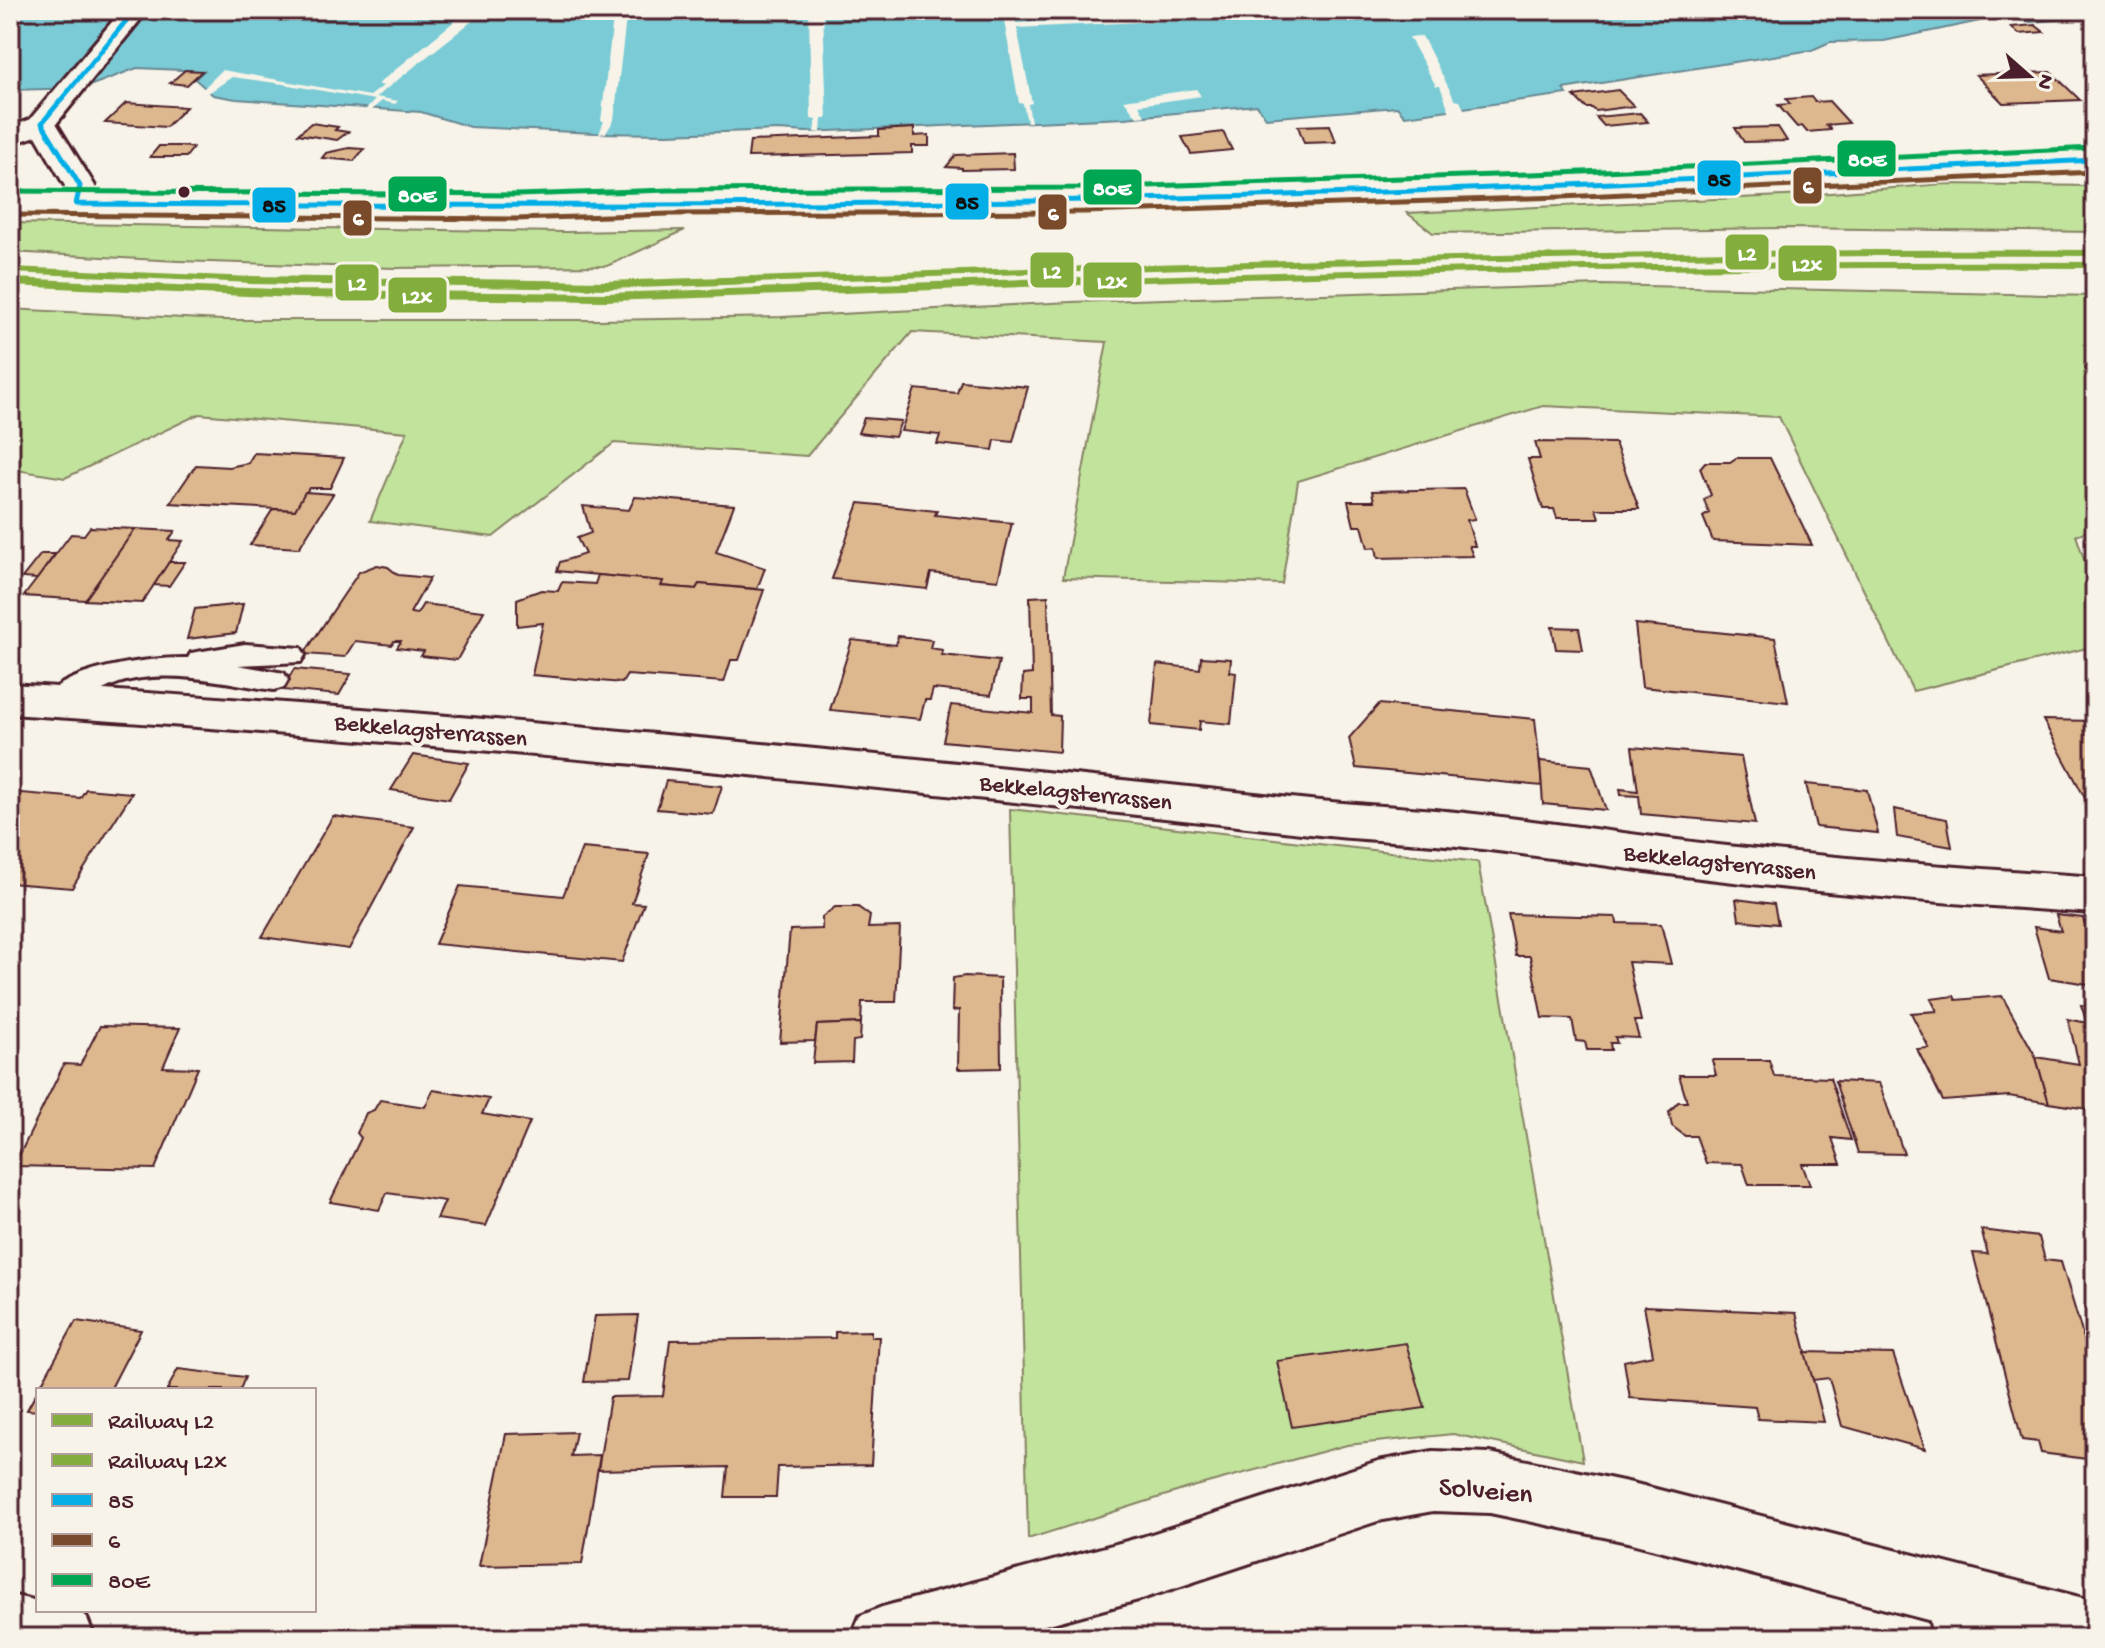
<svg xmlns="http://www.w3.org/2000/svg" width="2105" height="1648" viewBox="0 0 2105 1648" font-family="'Gochi Hand',sans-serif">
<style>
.green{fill:#c1e39c;stroke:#868164;stroke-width:2}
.water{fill:#7acbd5;stroke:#678691;stroke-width:2}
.pier{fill:#f7f3e8}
.building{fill:#ddb78e;stroke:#4a1f2b;stroke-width:2}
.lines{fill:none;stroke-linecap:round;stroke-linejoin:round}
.lane-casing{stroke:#4a1f2b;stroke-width:6}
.street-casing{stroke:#4a1f2b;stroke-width:6}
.secondary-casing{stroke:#4a1f2b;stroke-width:6}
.highway-casing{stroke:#4a1f2b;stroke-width:6}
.lane{fill:#f7f3e8;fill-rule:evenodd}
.street{fill:#f7f3e8;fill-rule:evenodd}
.secondary{fill:#f7f3e8;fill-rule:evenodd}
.highway{fill:#f7f3e8;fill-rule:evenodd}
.bus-1-casing{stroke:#f7f3e8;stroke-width:9}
.bus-2-casing{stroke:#f7f3e8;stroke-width:9}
.bus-3-casing{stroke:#f7f3e8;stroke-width:9}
.bus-1{stroke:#04aee7;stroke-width:5}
.bus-2{stroke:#7a4b2a;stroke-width:5}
.bus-3{stroke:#00a651;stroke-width:5}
.rail-1-far1-casing{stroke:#f7f3e8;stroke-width:10}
.rail-1-casing{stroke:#f7f3e8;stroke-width:13}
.rail-2-far1-casing{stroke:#f7f3e8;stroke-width:10}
.rail-2-casing{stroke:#f7f3e8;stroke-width:13}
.rail-1-far1{stroke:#83ad3c;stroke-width:6}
.rail-1{stroke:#83ad3c;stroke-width:8}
.rail-2-far1{stroke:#83ad3c;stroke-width:6}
.rail-2{stroke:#83ad3c;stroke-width:8}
.bus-dot{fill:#4a1f2b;stroke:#f7f3e8;stroke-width:3}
.labels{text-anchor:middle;stroke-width:8;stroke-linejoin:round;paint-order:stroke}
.street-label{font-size:24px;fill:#4a1f2b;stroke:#f7f3e8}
.near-street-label{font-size:28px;fill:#4a1f2b;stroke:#f7f3e8}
.line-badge{stroke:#f7f3e8;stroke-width:3}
.badge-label{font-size:22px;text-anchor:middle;font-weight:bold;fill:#fff}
.pale-badge-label{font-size:22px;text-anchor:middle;font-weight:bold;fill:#111}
</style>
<rect width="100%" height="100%" fill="#f7f3e8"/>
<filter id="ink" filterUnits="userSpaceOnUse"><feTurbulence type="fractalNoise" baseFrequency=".0125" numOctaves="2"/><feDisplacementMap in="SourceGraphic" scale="16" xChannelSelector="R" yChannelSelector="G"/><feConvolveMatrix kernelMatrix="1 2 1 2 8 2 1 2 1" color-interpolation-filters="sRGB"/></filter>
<g filter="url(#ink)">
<g class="green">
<polygon points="1943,184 2095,186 2095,232 1783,228 1433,233 1407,213 1805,195"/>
<polygon points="10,223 566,232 685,230 607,266 394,268 178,261 10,252"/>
<polygon points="1602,285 2095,296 2095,528 2076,535 2095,592 2095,646 1913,691 1779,417 1543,406 1298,481 1282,584 1063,578 1107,342 912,332 807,456 614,443 493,537 370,521 407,432 199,414 65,478 10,469 10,309 222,320 597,320 782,317 1071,302"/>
<polygon points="1010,809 1478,862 1583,1461 1453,1434 1347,1445 1189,1488 1028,1539"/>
</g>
<polygon class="water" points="10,10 2079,10 2091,17 2031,22 1999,17 1884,41 1830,42 1812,50 1563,89 1567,94 1405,116 1397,107 1266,118 1257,105 1125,118 806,132 779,130 667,134 595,133 470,127 421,112 236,99 213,95 195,79 204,71 137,68 84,88 10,90"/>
<g class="pier">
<polygon points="468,10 486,10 376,97 398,101 395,104 382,101 366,114 361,114 375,100 283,84 232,77 207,94 201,91 222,70 370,96 383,86 378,84"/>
<polygon points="614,10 627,10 614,120 606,133 599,134 604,121 601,121"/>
<polygon points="809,10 823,10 827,119 822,119 821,132 814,132 816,120 811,119"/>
<polygon points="1002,10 1013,10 1016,23 1199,15 1198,10 1210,10 1212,14 1393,10 1017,28 1032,103 1028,104 1031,122 1027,122 1023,104 1019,103"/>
<polygon points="1422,36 1455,100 1460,101 1465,111 1450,113 1440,86 1436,86 1409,37"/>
<polygon points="1196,89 1201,96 1139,105 1145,116 1137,117 1124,100"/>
</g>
<g class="building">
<polygon points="2035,25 2044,32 2019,34 2011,27"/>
<polygon points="185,70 202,71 187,85 170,83"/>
<polygon points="2051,72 2080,100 2003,103 1976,75"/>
<polygon points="1618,90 1634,106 1596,111 1592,108 1586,108 1574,96"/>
<polygon points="1811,97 1815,102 1829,101 1849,123 1826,125 1831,130 1807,132 1802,126 1797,127 1778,105 1790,104 1786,99"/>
<polygon points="126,103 186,107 166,127 105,123"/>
<polygon points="1640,113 1648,122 1604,126 1596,117"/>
<polygon points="311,123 338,127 335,130 348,132 337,140 298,134"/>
<polygon points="1330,125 1336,142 1304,143 1298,126"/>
<polygon points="1778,127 1787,141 1744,142 1735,128"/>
<polygon points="914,128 914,136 929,135 929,146 912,146 912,153 748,157 750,141 879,136 879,130"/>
<polygon points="1223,132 1232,150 1191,154 1182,137"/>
<polygon points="159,146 184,146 193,148 186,157 150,157"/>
<polygon points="349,148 364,149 354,161 322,158 326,153"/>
<polygon points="1013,153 1014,169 962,170 962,168 946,167 956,155"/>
<polygon points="961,381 1028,387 1013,442 995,440 993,450 937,444 940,435 901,431 915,389 957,393"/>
<polygon points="864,418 901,421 895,437 858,433"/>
<polygon points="1535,442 1615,443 1639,509 1596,509 1599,518 1557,518 1554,509 1543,509 1528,459 1540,459"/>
<polygon points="254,453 344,458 330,488 309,488 295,510 170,503 196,465 229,467 248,463"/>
<polygon points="1736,458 1770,458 1812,545 1713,541 1703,517 1709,513 1704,500 1711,495 1700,468 1705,462 1730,462"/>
<polygon points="1464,489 1475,519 1467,520 1475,546 1469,546 1473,556 1378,558 1376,547 1368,548 1362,526 1354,526 1348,501 1374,501 1372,491"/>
<polygon points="305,492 333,494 299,548 250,545 273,509 295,510"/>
<polygon points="635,497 734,505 716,552 765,568 757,589 699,584 696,589 661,586 663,581 557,571 560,562 585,554 577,538 591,533 583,506 629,510"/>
<polygon points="859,503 937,511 935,515 1012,523 998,580 931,573 927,589 832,579"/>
<polygon points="90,527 135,529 85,600 24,596 71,534 84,535"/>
<polygon points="135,529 175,531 169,540 183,541 142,603 85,600"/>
<polygon points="41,554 55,554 37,579 22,578"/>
<polygon points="169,562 185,562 169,586 154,585"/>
<polygon points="377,565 388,567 398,575 430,578 410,613 417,614 423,604 484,611 457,660 421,656 424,651 397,648 401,641 394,641 392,645 355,641 345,657 304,654 359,572"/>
<polygon points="598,575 663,581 661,586 696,589 699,584 764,590 739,660 731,660 724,682 627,675 622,683 532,675 543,623 517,626 517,599 541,590 558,591 562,582 595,584"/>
<polygon points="1048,596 1051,715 1060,716 1059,752 943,741 951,705 1033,713 1033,699 1022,699 1023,675 1032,674 1030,597"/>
<polygon points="243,604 236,633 187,639 195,609"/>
<polygon points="1635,624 1775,638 1788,702 1642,687"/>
<polygon points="1552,627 1579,628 1583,650 1556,649"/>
<polygon points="898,636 932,640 930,648 943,650 942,655 999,661 991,695 933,689 930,700 925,700 920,719 830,710 852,640 896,645"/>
<polygon points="1201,657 1231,659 1230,672 1236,673 1231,724 1200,721 1199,730 1151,725 1157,664 1200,669"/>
<polygon points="294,669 351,674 339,695 282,690"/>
<polygon points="1379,704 1535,719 1542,786 1356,768 1349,738"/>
<polygon points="2043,720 2095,721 2095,798 2085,798"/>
<polygon points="1632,747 1741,757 1755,824 1641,814 1639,796 1621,795 1620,789 1638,791"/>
<polygon points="413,755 469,763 449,799 391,790"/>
<polygon points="1540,761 1591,766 1606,810 1543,804"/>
<polygon points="666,781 722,786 713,814 657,809"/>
<polygon points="1806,784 1867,790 1878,833 1816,827"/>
<polygon points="86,789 132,793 72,888 10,883 10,792 80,798"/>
<polygon points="1894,809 1947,819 1952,847 1897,837"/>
<polygon points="333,816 414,827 349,949 262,937"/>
<polygon points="582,848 649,854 632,903 644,904 622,962 435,944 460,886 563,896"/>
<polygon points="1736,899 1774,904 1778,924 1739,920"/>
<polygon points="835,907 858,907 870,916 868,928 900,927 896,1002 862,1002 861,1023 817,1025 815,1041 780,1042 790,930 822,929 822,917"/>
<polygon points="1508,914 1616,917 1617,923 1661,924 1671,964 1628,962 1641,1021 1634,1021 1639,1038 1615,1037 1617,1043 1610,1043 1611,1050 1587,1050 1585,1042 1576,1041 1572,1019 1542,1018 1530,956 1516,956"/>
<polygon points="2056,915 2083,918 2088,934 2095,935 2095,985 2049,978 2034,927 2061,931"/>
<polygon points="965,976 1000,978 1001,1068 958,1069 959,1010 952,1011 953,978"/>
<polygon points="1954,996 1956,1000 2002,996 2036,1057 2049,1103 2009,1096 1943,1101 1917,1049 1929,1048 1911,1013 1937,1011 1931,999"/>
<polygon points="2081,1005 2095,1007 2095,1110 2049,1103 2036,1057 2079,1064 2068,1019 2087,1023"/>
<polygon points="861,1023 860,1040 853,1041 852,1062 813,1063 817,1025"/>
<polygon points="100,1026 180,1028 163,1067 198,1068 155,1169 14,1166 64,1064 80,1065"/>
<polygon points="1712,1060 1769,1060 1774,1076 1830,1078 1851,1140 1832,1138 1841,1164 1802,1164 1810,1185 1749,1185 1742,1164 1706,1163 1696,1136 1685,1136 1672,1126 1669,1112 1678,1102 1687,1102 1679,1075 1716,1075"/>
<polygon points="1835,1081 1879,1083 1904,1154 1858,1153"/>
<polygon points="433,1090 489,1099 482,1114 530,1122 486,1226 437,1219 445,1201 387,1193 379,1210 330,1202 361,1138 357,1133 366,1113 374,1110 380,1100 425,1107"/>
<polygon points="1981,1230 2039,1237 2045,1260 2061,1262 2095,1376 2095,1460 2041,1453 2038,1442 2022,1440 1973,1253 1988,1254"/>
<polygon points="1644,1306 1796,1313 1824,1422 1758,1419 1755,1407 1630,1398 1624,1361 1653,1355"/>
<polygon points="638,1315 628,1381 584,1382 595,1316"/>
<polygon points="76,1321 141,1330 110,1390 38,1390 38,1411 27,1410"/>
<polygon points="871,1331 871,1337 879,1337 871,1465 778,1467 776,1497 725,1497 728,1467 598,1470 610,1397 663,1396 670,1340 835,1338 835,1332"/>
<polygon points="1406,1343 1425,1408 1292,1427 1277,1361"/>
<polygon points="1805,1352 1893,1354 1925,1449 1842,1426 1829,1378 1813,1380"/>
<polygon points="178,1369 245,1377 240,1390 167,1390"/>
<polygon points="576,1432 571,1456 600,1455 582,1564 479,1566 506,1434"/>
</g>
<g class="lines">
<g class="lane-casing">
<g id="lane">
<path d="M 245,644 L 301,648 L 305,655 L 301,662 L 238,665 L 284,673 L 288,680 L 284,687 L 274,690 C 224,683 168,668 119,683 C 96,691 78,706 56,712 L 46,709 L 42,702 C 61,668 152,657 188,658 L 191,653 Z"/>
<polygon points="1948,1574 1963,1580 1969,1595 1974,1638 1932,1638 1927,1595 1933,1580"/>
</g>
</g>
<g class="street-casing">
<g id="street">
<polygon points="122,10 148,10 52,129 42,131 32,129 28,123 32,117"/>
<path d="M 10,684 C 445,711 877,753 1310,800 C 1358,805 1408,807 1456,812 C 1544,821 1630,835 1718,845 C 1843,859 1969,868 2095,877 L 2095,913 C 1969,905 1843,895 1717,880 C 1630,870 1544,856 1457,846 C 1408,841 1358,840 1310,834 C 877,786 445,742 10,714 Z"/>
</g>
</g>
<g class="secondary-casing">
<g id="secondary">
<polygon points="1433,1451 1490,1453 1632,1483 2095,1601 2095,1638 1997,1638 1632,1543 1490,1513 1433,1511 1378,1521 1142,1599 997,1638 851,1638 860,1616 882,1607 1142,1537 1378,1461"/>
<polygon points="10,1595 38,1601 38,1610 72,1610 86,1616 95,1638 10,1638"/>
</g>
</g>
<g class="highway-casing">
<polygon id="highway" points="42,115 52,117 56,123 95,186 93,195 516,198 669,193 1084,191 1561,176 2095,151 2095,169 1561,194 1084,209 669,211 516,216 10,212 10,194 63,195 65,186 36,136 10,145 10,127"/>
</g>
<use href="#lane" class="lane"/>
<use href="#street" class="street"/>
<use href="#secondary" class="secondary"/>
<use href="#highway" class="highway"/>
<g class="bus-1-casing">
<path id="bus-1" d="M 135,10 L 42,123 L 80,186 L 76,204 C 455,206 834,207 1213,197 C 1507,190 1801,174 2095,160"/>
</g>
<g class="bus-2-casing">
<polyline id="bus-2" points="10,215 516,219 669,214 1084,212 1562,197 2095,172"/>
</g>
<g class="bus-3-casing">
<polyline id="bus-3" points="10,191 516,195 669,190 1084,188 1561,173 2094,148"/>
</g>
<use href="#bus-1" class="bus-1"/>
<use href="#bus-2" class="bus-2"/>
<use href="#bus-3" class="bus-3"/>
<g class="rail-1-far1-casing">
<g id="rail-1-far1">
<polyline points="10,270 300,282"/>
<path d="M 695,282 C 1162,266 1628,250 2095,253"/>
</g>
</g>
<g class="rail-1-casing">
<polyline id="rail-1" points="250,280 606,285 754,280"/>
</g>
<g class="rail-2-far1-casing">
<path id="rail-2-far1" d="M 1053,282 C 1400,270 1747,263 2095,265"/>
</g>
<g class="rail-2-casing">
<polyline id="rail-2" points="10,282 297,294 606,297 1113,280"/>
</g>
<use href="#rail-1-far1" class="rail-1-far1"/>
<use href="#rail-1" class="rail-1"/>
<use href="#rail-2-far1" class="rail-2-far1"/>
<use href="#rail-2" class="rail-2"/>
</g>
</g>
<circle class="bus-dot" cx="184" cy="192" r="7"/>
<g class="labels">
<g class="street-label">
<text transform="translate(431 729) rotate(5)" y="8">Bekkelagsterrassen</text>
<text transform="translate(1076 791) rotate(6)" y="8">Bekkelagsterrassen</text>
<text transform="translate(1720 861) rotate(6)" y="8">Bekkelagsterrassen</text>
</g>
<g class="near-street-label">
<text transform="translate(1486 1488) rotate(5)" y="10">Solveien</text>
</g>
</g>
<g class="line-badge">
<rect x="1836" y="139" width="61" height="39" rx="8" fill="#00a651"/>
<rect x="1696" y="159" width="46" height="38" rx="8" fill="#04aee7"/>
<rect x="1792" y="166" width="31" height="39" rx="8" fill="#7a4b2a"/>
<rect x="1082" y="168" width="61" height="38" rx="8" fill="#00a651"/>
<rect x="387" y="175" width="61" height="38" rx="8" fill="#00a651"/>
<rect x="944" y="182" width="46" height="39" rx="8" fill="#04aee7"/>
<rect x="251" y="186" width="46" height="38" rx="8" fill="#04aee7"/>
<rect x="1037" y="193" width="31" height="38" rx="8" fill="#7a4b2a"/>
<rect x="342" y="199" width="31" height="38" rx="8" fill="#7a4b2a"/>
<rect x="1724" y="233" width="46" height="38" rx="8" fill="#83ad3c"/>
<rect x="1777" y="244" width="61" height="38" rx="8" fill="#83ad3c"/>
<rect x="1029" y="251" width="46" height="38" rx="8" fill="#83ad3c"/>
<rect x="1082" y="261" width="61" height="38" rx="8" fill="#83ad3c"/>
<rect x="334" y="263" width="46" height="39" rx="8" fill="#83ad3c"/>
<rect x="387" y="276" width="61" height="38" rx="8" fill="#83ad3c"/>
</g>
<g class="badge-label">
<text x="1867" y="166">80E</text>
<text x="1808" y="193">6</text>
<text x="1112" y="195">80E</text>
<text x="417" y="202">80E</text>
<text x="1053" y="220">6</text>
<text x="358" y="225">6</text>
<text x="1747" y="260">L2</text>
<text x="1807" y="271">L2x</text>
<text x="1052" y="278">L2</text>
<text x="1112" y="288">L2x</text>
<text x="357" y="290">L2</text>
<text x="417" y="303">L2x</text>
</g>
<g class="pale-badge-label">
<text x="1719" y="186">85</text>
<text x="967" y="209">85</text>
<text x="274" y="212">85</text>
</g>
<rect width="2105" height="1648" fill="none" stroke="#f7f3e8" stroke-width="40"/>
<rect x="20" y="20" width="2065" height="1608" fill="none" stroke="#4a1f2b" stroke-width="3" filter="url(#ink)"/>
<rect x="36" y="1388" width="280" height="224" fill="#f7f3e8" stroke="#b29e9c" stroke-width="2"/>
<rect x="52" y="1414" width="40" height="12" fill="#83ad3c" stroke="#b29e9c" stroke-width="2"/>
<text x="108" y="1428" font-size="24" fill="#4a1f2b">Railway L2</text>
<rect x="52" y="1454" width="40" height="12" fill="#83ad3c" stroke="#b29e9c" stroke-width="2"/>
<text x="108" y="1468" font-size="24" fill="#4a1f2b">Railway L2x</text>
<rect x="52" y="1494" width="40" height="12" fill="#04aee7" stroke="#b29e9c" stroke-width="2"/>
<text x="108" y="1508" font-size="24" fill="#4a1f2b">85</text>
<rect x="52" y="1534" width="40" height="12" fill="#7a4b2a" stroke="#b29e9c" stroke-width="2"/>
<text x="108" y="1548" font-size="24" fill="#4a1f2b">6</text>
<rect x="52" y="1574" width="40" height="12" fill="#00a651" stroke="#b29e9c" stroke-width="2"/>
<text x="108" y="1588" font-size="24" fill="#4a1f2b">80E</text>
<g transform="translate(2029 76) rotate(110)" stroke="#f7f3e8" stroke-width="6" paint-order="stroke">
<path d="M0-6L14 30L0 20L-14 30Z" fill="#4a1f2b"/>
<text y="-12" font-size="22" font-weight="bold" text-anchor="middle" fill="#4a1f2b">N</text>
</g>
</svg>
